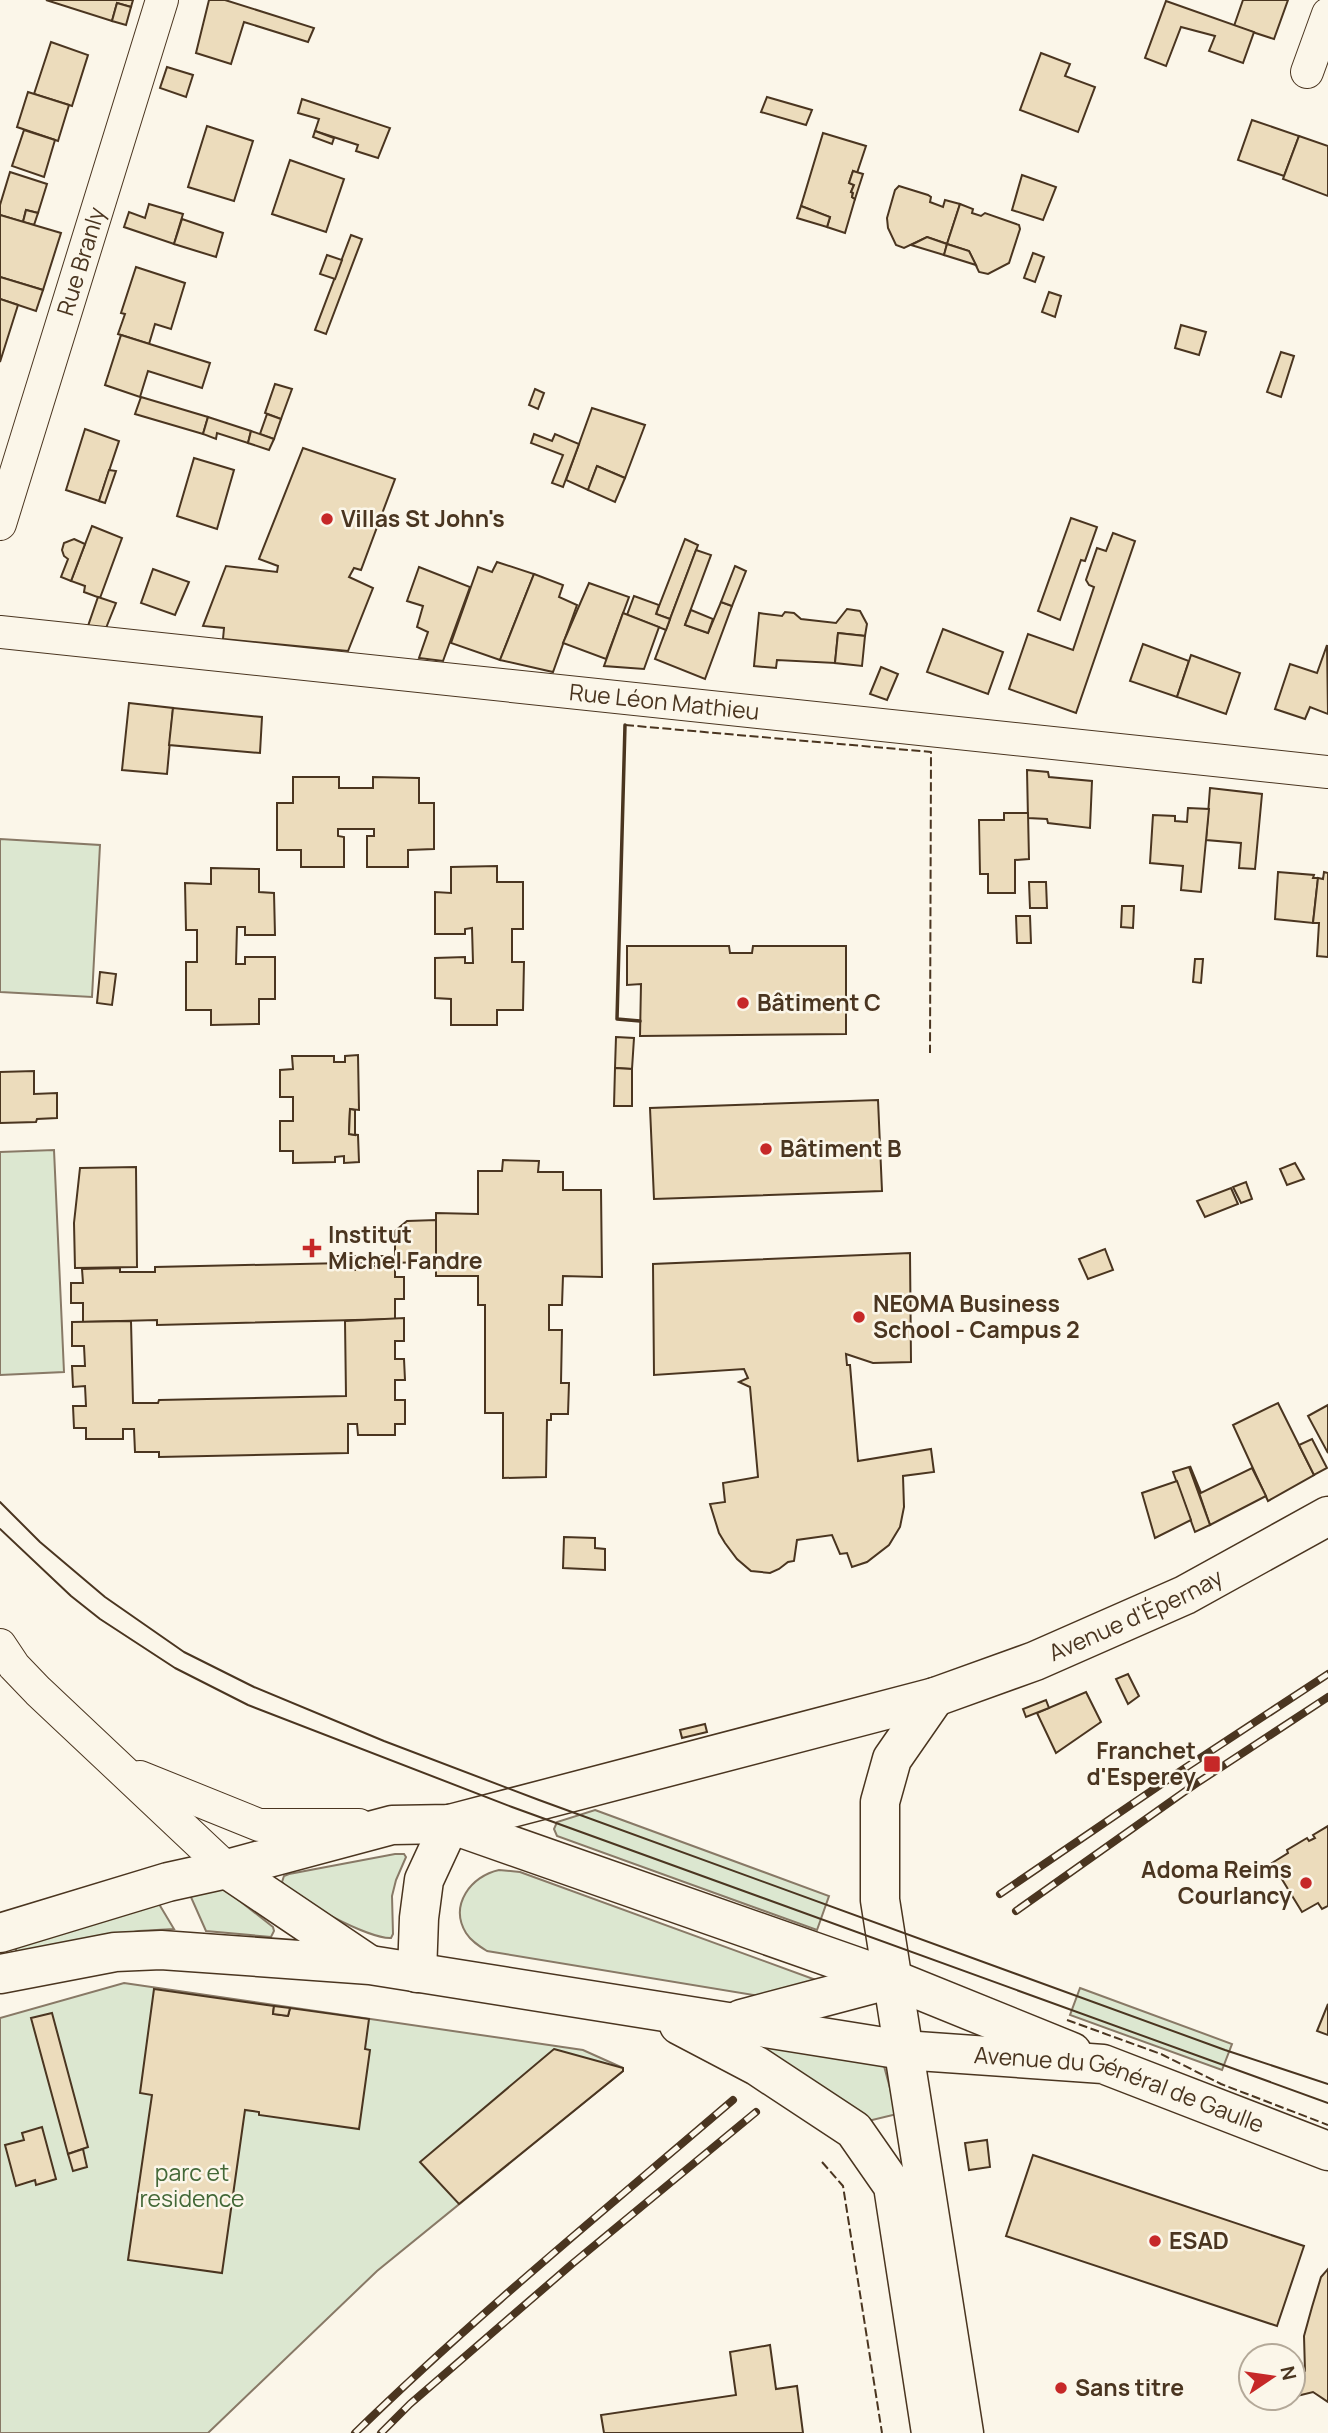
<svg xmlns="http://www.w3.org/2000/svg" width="1328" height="2433" viewBox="0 0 1328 2433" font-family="Manrope,sans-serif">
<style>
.green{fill:#dce7d0;stroke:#887966;stroke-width:2}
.building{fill:#ecdcbc;stroke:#4a3520;stroke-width:2}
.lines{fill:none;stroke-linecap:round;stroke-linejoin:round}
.street-casing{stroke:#4a3520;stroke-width:34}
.secondary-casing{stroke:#4a3520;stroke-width:41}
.street{stroke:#fbf6e9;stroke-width:32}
.secondary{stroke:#fbf6e9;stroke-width:38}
.tram{stroke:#4a3520;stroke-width:2}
.rail-casing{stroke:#4a3520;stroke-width:8}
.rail{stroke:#fbf6e9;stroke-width:5;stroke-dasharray:16;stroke-linecap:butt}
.fence{stroke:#4a3520;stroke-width:2;stroke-dasharray:9 3.5;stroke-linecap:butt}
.wall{stroke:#4a3520;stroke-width:3.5}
.poi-dot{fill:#c62828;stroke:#fbf6e9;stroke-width:2.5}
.labels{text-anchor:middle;stroke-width:5;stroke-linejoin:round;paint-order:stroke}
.street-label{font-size:23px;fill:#4a3520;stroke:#fbf6e9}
.poi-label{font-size:23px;font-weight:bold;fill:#4a3520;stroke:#fbf6e9;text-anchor:start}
.park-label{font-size:23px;fill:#436837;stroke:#fbf6e9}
</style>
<rect width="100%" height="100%" fill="#fbf6e9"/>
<g class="green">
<polygon points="0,839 100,845 92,997 0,992"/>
<polygon points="54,1150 64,1372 0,1375 0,1152"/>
<polygon points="595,1810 829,1896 817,1930 557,1836 554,1829 557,1822"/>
<path d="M 395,1854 L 404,1854 L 406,1857 L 396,1880 L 392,1896 L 393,1934 L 391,1938 C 369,1939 295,1900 282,1882 L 284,1876 L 289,1874 Z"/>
<path d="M 499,1870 L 520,1872 L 816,1980 L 765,1997 L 487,1951 C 479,1946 471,1941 466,1933 C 449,1905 471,1876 499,1870 Z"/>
<polygon points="222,1887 273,1927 274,1931 271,1937 206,1931 190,1895"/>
<polygon points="159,1904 174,1929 139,1931 17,1953 15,1946"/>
<polygon points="124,1983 583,2050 623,2068 623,2071 377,2271 208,2433 0,2433 0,2018"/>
<polygon points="1080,1988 1232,2044 1222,2070 1070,2015"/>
<polygon points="769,2046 884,2066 897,2114 864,2122 766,2051"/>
</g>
<g class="building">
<polygon points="46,0 133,0 131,7 117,3 112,21"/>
<polygon points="209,0 225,0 314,28 308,42 244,22 231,64 196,53"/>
<polygon points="1243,0 1288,0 1274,39 1234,26"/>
<polygon points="1166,1 1254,32 1243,63 1209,51 1215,36 1181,27 1166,66 1145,58"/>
<polygon points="117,3 131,7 126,25 112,21"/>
<polygon points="51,42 88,55 72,106 34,94"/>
<polygon points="1041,53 1070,64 1065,76 1095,87 1078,132 1020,110"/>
<polygon points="167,67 193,75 186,97 160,88"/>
<polygon points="28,92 69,105 58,141 17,127"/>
<polygon points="767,97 812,110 806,125 761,112"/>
<polygon points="302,99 390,128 378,158 356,151 358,145 315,131 319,119 298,113"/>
<polygon points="1252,120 1299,136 1284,176 1238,160"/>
<polygon points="207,126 253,141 234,201 188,187"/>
<polygon points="24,130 55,140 44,177 12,166"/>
<polygon points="315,131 334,138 332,144 313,137"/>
<polygon points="823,133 866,146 857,173 853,171 849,183 854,185 851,192 853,193 852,197 855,199 845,233 827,227 830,217 801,206"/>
<polygon points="1299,136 1328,146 1328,196 1283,179"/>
<polygon points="290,160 344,179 326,232 272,214"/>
<polygon points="853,171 863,174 855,199 852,197 853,193 851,192 854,185 849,183"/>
<polygon points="10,172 47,184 38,213 26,210 23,222 0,215 0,205"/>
<polygon points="1022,175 1056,187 1043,220 1012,210"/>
<polygon points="899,186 928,195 931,197 930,202 943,207 945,200 960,204 947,244 927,237 904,248 896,245 888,228 887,218 895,190"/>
<polygon points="149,204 183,214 174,244 124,227 129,212 145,218"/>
<polygon points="960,204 973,209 972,213 981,216 985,213 1019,225 1020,229 1009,263 988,274 979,272 969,251 947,244"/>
<polygon points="801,206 830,217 827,227 797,218"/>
<polygon points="26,210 38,213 34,225 23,222"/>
<polygon points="0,215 61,233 43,290 0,277"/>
<polygon points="182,219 223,233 216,257 174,244"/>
<polygon points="351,235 362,239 326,334 315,330"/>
<polygon points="927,237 947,244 944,255 911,245"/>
<polygon points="947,244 969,251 976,265 944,255"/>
<polygon points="1033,253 1044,257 1035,282 1024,278"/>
<polygon points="327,255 342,260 335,279 320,274"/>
<polygon points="136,267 185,283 171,329 155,324 149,344 118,334 125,314 121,313"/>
<polygon points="0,277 43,290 36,311 0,299"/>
<polygon points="1049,292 1061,296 1055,317 1042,312"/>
<polygon points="0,299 18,305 0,362"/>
<polygon points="1181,325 1206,332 1199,355 1175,348"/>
<polygon points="121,335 210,363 202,388 148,371 140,397 105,385"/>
<polygon points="1281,352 1294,356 1281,397 1267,392"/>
<polygon points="275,384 292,389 281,419 265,413"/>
<polygon points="535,389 544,393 538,409 529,405"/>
<polygon points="141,397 208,417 203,434 135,414"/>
<polygon points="592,408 645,425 625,478 597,466 588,490 566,480"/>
<polygon points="267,414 281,419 274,439 260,434"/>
<polygon points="208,417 251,431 248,443 217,433 216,439 203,434"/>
<polygon points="85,429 119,441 99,501 66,490"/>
<polygon points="251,431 274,439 269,450 248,443"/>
<polygon points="534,434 552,441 555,434 579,444 563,487 552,483 563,455 531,443"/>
<polygon points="303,448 395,479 361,570 354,568 349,577 373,588 348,651 223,639 224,628 203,626 226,566 277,572 278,566 259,559"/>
<polygon points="194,458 234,470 217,529 177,516"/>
<polygon points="597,466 625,478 615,502 588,490"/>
<polygon points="109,470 116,471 105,503 99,501"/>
<polygon points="1071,518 1097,527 1085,561 1081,560 1060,620 1038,611"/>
<polygon points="92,526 122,538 100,598 84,592 85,586 71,581"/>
<polygon points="1113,533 1135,541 1076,713 1009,689 1028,634 1073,650 1094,587 1089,585 1086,580 1097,548 1106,551"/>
<polygon points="74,539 85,544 71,581 61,577 68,559 64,556 62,550 64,543"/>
<polygon points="685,539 698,545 670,619 656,614"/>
<polygon points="696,550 711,555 685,625 708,633 721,602 732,606 705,679 655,659"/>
<polygon points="497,562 534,574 500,660 451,643 478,567 492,572"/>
<polygon points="735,566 746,571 732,606 721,602"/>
<polygon points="419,567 470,587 443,661 419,658 428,632 417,627 423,606 407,601"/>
<polygon points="153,569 189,582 175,615 141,603"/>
<polygon points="534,574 563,585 559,597 577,605 553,672 500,660"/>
<polygon points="589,583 629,597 606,659 563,643"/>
<polygon points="634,596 659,605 656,614 670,619 666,630 627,615"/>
<polygon points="98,597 116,603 106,628 88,626"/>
<polygon points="847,609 860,611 867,624 865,636 838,633 835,663 777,660 776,668 754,666 759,613 782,616 785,612 794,613 801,619 836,623"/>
<polygon points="691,610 713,619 708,633 685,625"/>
<polygon points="623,613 659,627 644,669 604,666"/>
<polygon points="943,629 1003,652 988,694 927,672"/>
<polygon points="838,633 865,636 862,666 835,663"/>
<polygon points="1143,644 1189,661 1177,697 1130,681"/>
<polygon points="1327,645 1328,714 1310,707 1305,719 1275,709 1290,664 1317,673"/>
<polygon points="1191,655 1240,673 1226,714 1177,697"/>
<polygon points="881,667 898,674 887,700 870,694"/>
<polygon points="129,703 173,708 167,774 122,770"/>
<polygon points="173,708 262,717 260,753 169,745"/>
<polygon points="1027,770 1048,772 1049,777 1092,781 1090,828 1048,823 1047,819 1028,818"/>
<polygon points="293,777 339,777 339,788 373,788 373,777 419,778 419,803 434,803 434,849 408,850 408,867 367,867 367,836 374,836 374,829 338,829 338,836 344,837 344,867 301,867 301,850 277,850 277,803 293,803"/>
<polygon points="1210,788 1262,794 1255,869 1239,868 1241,843 1206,840"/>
<polygon points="1188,808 1209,809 1201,892 1181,890 1183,866 1150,863 1153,815 1175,816 1175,821 1187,822"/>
<polygon points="1004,813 1028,813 1029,859 1015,860 1015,893 988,893 988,874 980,874 979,820 1004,820"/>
<polygon points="497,866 497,882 523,882 523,929 512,929 512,962 524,962 523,1010 497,1010 497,1025 451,1025 451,999 435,998 435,958 465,957 465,963 473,963 472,928 465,929 465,934 435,934 435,892 451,893 451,867"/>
<polygon points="211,868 259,869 259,892 274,893 275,935 245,935 245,927 237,927 236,964 245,964 245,957 275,957 275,999 259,999 259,1024 211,1025 211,1010 186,1010 186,962 197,962 197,930 186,930 185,883 211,884"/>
<polygon points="1278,872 1314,875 1313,878 1318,878 1313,923 1275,919"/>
<polygon points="1324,872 1328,873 1328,957 1317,956 1319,923 1313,923 1318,878 1323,879"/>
<polygon points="1029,882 1046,882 1047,908 1030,908"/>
<polygon points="1122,906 1134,906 1133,928 1121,927"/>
<polygon points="1016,916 1030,916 1031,943 1017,943"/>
<polygon points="627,946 729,946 730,953 752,953 753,946 846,946 846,1034 640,1036 641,984 627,985"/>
<polygon points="1195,959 1203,959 1201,983 1193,982"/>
<polygon points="100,972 116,974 112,1005 97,1003"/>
<polygon points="616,1037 634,1038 632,1069 615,1068"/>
<polygon points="358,1055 359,1110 350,1109 349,1134 358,1135 359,1162 344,1163 344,1156 335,1157 335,1162 293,1163 293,1151 280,1151 280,1121 293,1121 293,1097 280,1097 280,1070 293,1069 292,1056 334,1056 334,1062 345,1062 345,1056"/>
<polygon points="615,1068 632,1069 632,1106 614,1106"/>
<polygon points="34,1071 34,1094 57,1093 57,1118 37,1119 36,1122 0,1123 0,1072"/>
<polygon points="878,1100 882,1191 654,1199 650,1108"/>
<polygon points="350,1109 355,1110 355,1135 349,1134"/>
<polygon points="503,1160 539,1161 538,1172 563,1172 563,1190 601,1190 602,1277 563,1276 562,1305 549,1305 549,1330 562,1330 561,1383 569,1383 568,1414 551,1414 551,1420 547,1420 546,1477 503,1478 503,1413 485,1413 485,1305 478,1305 478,1276 436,1276 436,1213 478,1214 478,1171 502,1171"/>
<polygon points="1295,1163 1304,1179 1287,1185 1280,1169"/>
<polygon points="136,1167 137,1267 75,1268 74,1223 80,1168"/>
<polygon points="1246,1182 1252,1199 1241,1203 1233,1187"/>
<polygon points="1231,1188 1238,1204 1205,1217 1197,1201"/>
<polygon points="436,1220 436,1262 329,1264 330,1256 395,1256 395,1231 407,1221"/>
<polygon points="1105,1249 1113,1270 1088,1279 1079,1259"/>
<polygon points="910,1253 911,1362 873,1363 846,1354 847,1365 850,1365 858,1461 931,1449 934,1472 903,1476 904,1507 900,1527 889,1545 867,1562 852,1567 847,1553 840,1554 832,1535 797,1540 794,1561 788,1562 779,1569 770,1573 751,1571 737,1559 725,1543 719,1533 710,1504 725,1502 723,1483 758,1477 750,1387 739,1382 748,1378 744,1369 654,1375 653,1264"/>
<polygon points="345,1263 345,1270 355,1270 356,1266 395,1266 395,1277 404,1277 404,1299 395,1299 395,1319 157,1325 157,1320 83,1322 83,1303 71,1303 71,1283 83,1283 82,1269 120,1268 120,1272 155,1272 155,1267"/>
<polygon points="404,1318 404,1341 395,1341 395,1359 404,1359 405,1380 395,1380 395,1400 405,1400 405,1424 395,1424 395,1435 358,1435 357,1424 348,1424 348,1453 159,1457 159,1452 135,1452 134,1429 123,1429 123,1439 86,1439 86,1428 74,1428 73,1406 86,1406 85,1386 73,1387 72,1366 85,1366 84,1346 72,1346 72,1322 131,1321 133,1403 158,1403 159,1400 346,1396 345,1321"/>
<polygon points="1278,1403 1314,1475 1268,1501 1233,1425"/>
<polygon points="1328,1405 1328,1453 1308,1416"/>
<polygon points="1312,1439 1327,1468 1314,1475 1299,1445"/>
<polygon points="1190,1466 1201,1493 1252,1468 1266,1496 1210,1525"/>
<polygon points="1189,1467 1210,1525 1195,1532 1173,1472"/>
<polygon points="1177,1481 1191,1520 1155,1538 1142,1493"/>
<polygon points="564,1537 595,1538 595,1548 605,1549 605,1570 563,1568"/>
<polygon points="1128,1674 1139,1696 1128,1704 1116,1679"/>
<polygon points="1086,1692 1101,1722 1056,1753 1037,1713"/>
<polygon points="1046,1700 1049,1708 1026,1717 1023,1709"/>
<polygon points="705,1724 707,1732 682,1738 680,1730"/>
<polygon points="1328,1826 1328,1906 1322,1909 1318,1903 1302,1912 1272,1863 1288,1853 1287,1850 1307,1838 1309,1841 1315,1838 1313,1835"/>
<polygon points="154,1989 274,2006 273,2014 288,2016 290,2008 369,2019 365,2049 370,2050 359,2129 259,2115 259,2112 245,2110 222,2273 128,2260 152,2095 140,2093"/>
<polygon points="1328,2004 1328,2035 1317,2031"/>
<polygon points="274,2006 290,2008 288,2016 273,2014"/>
<polygon points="52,2013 88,2147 68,2154 31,2018"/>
<polygon points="554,2049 623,2068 623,2071 459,2204 420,2162"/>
<polygon points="42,2127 56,2179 36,2185 35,2180 16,2186 5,2145 24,2140 22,2133"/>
<polygon points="987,2140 990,2167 969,2170 965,2143"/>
<polygon points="83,2149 87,2167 73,2171 68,2154"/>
<polygon points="1033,2155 1304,2246 1277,2326 1006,2236"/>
<polygon points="1328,2269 1328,2402 1313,2392 1293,2397 1293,2379 1305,2371 1304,2336 1312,2307 1321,2277"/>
<polygon points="770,2345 776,2389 797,2386 803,2433 604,2433 601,2415 736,2395 730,2352"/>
</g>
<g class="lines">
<g class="street-casing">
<g id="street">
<polyline points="1307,72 1328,14"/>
<path id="s1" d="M 0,524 L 162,0"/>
<path id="s2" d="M 0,632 L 1328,772"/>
<polyline points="0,1645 14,1666 38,1691 227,1869"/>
<polyline points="140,1777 259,1825 359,1825"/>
</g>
</g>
<g class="secondary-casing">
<g id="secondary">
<polyline points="935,1697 892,1759 880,1802 880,1900 964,2433"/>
<polyline points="450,1824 892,1979 1072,2052"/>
<polyline points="227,1869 368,1964"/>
<path id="s3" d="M 0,1933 L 168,1882 L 227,1869 L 392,1825 L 450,1824 L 935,1697 L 1035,1661 L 1185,1595 L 1328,1516"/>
<polyline points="417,1973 419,1918 424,1880 450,1824"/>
<path id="s4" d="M 0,1974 L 115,1952 L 161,1950 L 370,1965 L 903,2050 L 1103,2064 L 1328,2151"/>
<polyline points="741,2019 892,1979"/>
<polyline points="679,2025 757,2066 854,2130 893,2186 931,2433"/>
</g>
</g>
<use href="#street" class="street"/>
<use href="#secondary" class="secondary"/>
<g class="tram">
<polyline points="0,1502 40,1542 105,1597 184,1652 254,1687 384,1741 539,1800 1225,2050 1328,2084"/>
<polyline points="0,1529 71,1596 100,1619 175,1668 248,1705 512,1807 1328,2103"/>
</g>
<g class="rail-casing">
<g id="rail">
<polyline points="1000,1894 1185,1768 1328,1674"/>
<polyline points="1016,1911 1194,1785 1328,1697"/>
<path d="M 355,2433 C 475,2316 606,2209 733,2100"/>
<polyline points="381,2433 410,2404 572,2264 756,2112"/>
</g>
</g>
<use href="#rail" class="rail"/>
<g class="fence">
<polyline points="625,725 931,752 930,1053"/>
<polyline points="1067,2020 1161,2054 1221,2084 1328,2125"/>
<polyline points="822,2162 843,2186 882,2433"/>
</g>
<polyline class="wall" points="625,725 617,1019 640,1021"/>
</g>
<g class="poi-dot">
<circle cx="327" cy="519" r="7"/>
<circle cx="743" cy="1003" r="7"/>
<circle cx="766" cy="1149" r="7"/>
<path d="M308.5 1237.5h7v7h7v7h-7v7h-7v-7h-7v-7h7z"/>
<circle cx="859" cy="1317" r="7"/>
<rect x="1203" y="1755" width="18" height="18" rx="3.5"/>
<circle cx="1306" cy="1883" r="7"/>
<circle cx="1155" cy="2241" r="7"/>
<circle cx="1061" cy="2388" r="7"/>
</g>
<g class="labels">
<g class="street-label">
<text dy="8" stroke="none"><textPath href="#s1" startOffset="275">Rue Branly</textPath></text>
<text dy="8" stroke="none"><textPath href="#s2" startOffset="668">Rue Léon Mathieu</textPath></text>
<text dy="8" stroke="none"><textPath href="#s3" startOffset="1183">Avenue d'Épernay</textPath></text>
<text dy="8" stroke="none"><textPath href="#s4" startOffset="1134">Avenue du Général de Gaulle</textPath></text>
</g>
<g class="poi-label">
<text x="341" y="527">Villas St John's</text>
<text x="757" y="1011">Bâtiment C</text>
<text x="780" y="1157">Bâtiment B</text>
<text x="328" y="1243">Institut<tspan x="328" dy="26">Michel Fandre</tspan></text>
<text x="873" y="1312">NEOMA Business<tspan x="873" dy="26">School - Campus 2</tspan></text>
<text x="1196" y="1759" text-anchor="end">Franchet<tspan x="1196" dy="26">d'Esperey</tspan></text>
<text x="1292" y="1878" text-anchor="end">Adoma Reims<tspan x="1292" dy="26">Courlancy</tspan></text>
<text x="1169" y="2249">ESAD</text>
<text x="1075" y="2396">Sans titre</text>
</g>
<g class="park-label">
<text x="192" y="2181">parc et<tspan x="192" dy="26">residence</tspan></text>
</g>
</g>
<g transform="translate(1272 2377) rotate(77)"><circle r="33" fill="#fbf6e9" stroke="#b4a999" stroke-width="2"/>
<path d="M0-5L12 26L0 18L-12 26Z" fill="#c62828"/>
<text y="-10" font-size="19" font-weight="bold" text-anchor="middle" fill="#4a3520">N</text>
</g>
</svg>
